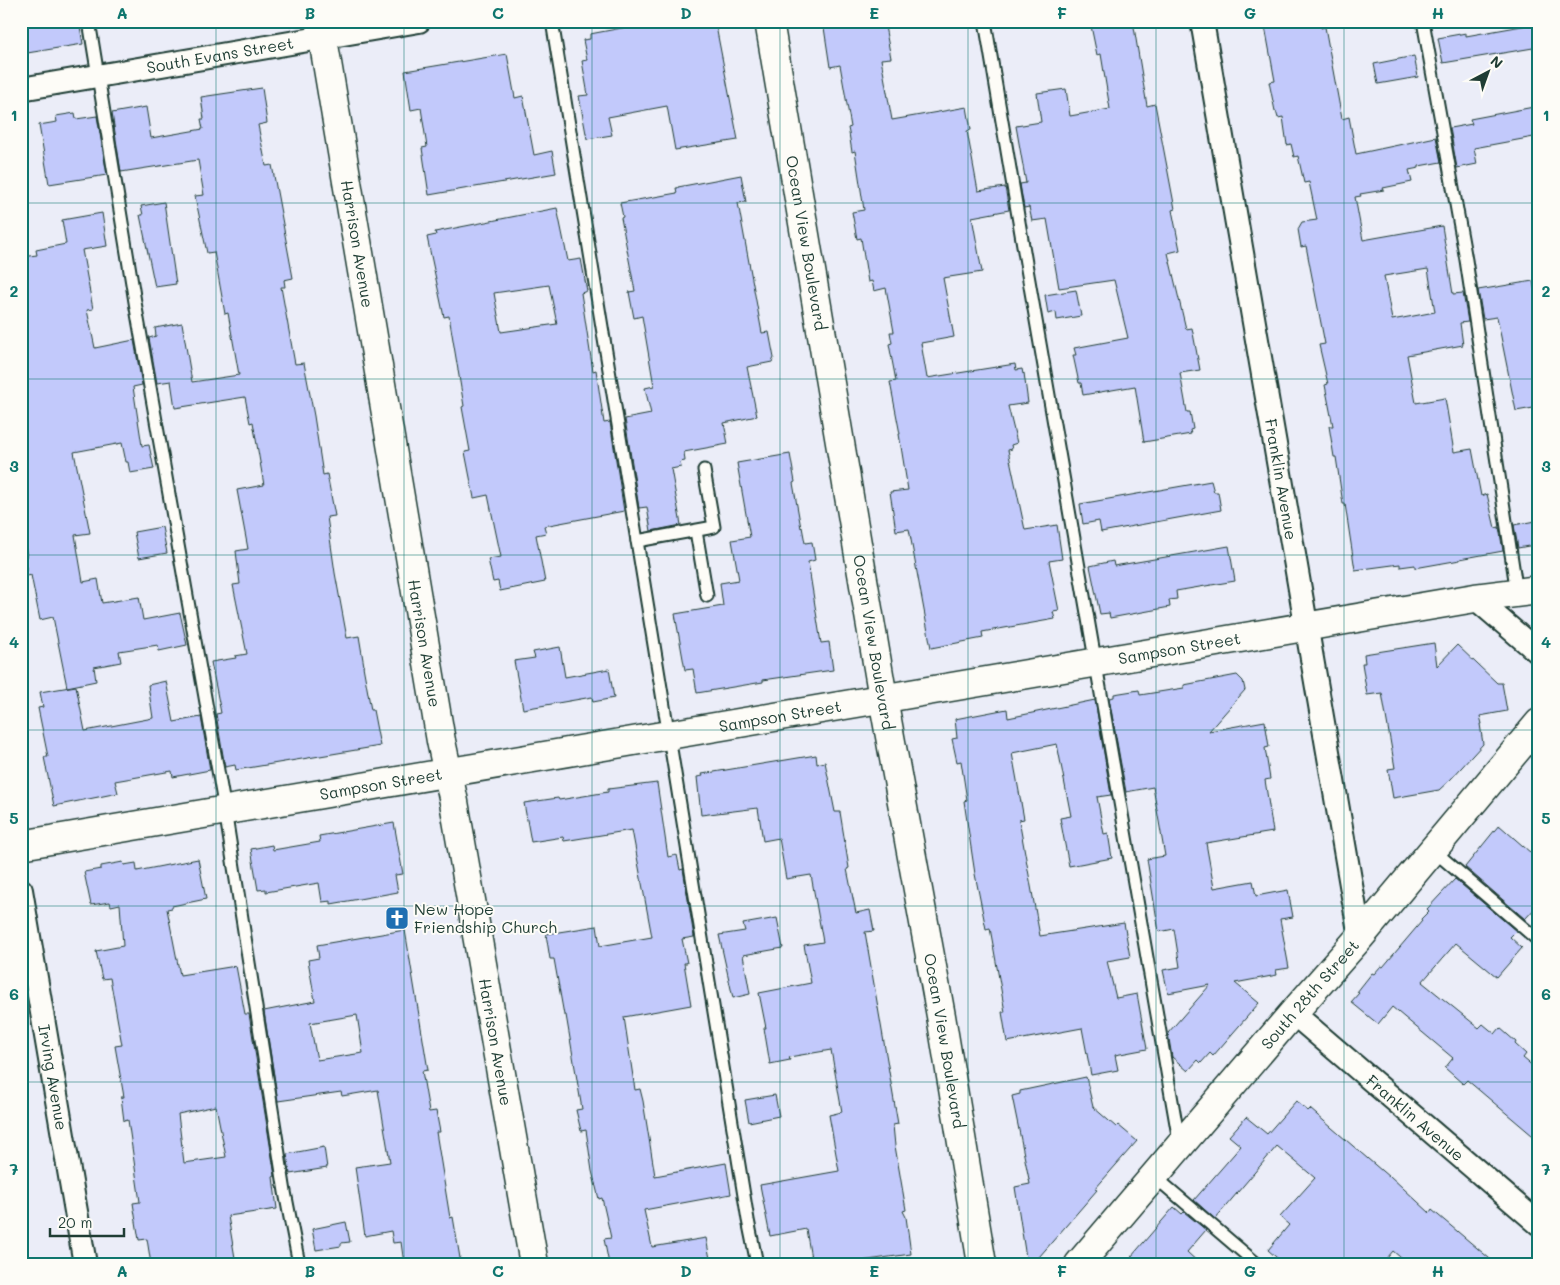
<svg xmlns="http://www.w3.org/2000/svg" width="1560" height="1285" viewBox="0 0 1560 1285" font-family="Mali,sans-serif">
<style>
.building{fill:#c2c9fb;stroke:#1f3d34;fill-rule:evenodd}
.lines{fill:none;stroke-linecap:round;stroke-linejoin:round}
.lane-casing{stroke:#1f3d34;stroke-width:15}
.street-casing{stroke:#1f3d34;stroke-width:26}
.secondary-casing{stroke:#1f3d34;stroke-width:31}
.lane{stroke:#fdfcf7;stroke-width:11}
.street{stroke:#fdfcf7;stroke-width:22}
.secondary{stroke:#fdfcf7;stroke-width:28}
.grid{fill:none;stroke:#0f766e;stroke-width:1;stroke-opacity:0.55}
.labels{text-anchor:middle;stroke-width:4;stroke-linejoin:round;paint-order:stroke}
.street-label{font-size:16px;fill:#1f3d34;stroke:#fdfcf7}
.poi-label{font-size:16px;fill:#1f3d34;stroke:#fdfcf7;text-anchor:start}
.neatline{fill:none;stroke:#0f766e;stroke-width:2}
.grid-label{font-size:16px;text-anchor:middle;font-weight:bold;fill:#0f766e}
</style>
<rect width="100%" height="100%" fill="#ebedf8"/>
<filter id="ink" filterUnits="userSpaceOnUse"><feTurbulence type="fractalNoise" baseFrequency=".02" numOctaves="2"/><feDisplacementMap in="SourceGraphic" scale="10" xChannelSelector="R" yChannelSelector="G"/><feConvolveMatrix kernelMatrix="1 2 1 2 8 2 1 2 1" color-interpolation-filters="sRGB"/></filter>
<g filter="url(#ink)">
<g class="building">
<polygon points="21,21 79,21 83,44 21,54"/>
<polygon points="673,21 715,21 738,140 675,150 667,106 608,117 612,135 587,139 579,96 588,95 582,61 587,60 583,40 590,39 590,34 643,24 644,27"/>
<polygon points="823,21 884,21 891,58 881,59 892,120 967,107 971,130 967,131 978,191 1005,187 1009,210 972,217 982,272 943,278 954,337 921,343 927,378 1015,364 1016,370 1022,369 1023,374 1024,373 1028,403 1008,406 1017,443 1011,445 1012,449 1008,450 1025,530 1057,525 1062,559 1049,561 1059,611 1053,612 1055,619 982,632 983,638 931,648 909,529 896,531 890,492 908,490 899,434 900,434 890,382 896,381 889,344 892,343 890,332 894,332 886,288 874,291 872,281 868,282 861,238 857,239 852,212 864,210 855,151 852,152 849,133 848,128 851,127 840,65 830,67"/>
<polygon points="1090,21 1133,21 1147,106 1155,104 1175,209 1172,210 1180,250 1168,253 1186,329 1192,328 1200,370 1180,373 1187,412 1190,412 1193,429 1190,430 1191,434 1144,442 1135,386 1083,395 1081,383 1079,383 1073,355 1076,355 1074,348 1128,338 1114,280 1059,288 1047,219 1032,221 1029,207 1024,208 1020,184 1026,183 1016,126 1041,122 1037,93 1066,89 1070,116 1110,109 1101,54 1097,55"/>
<path d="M 1264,21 L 1319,21 L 1321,28 L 1325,27 L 1342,119 L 1349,117 L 1356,154 L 1436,137 L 1441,162 L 1419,166 L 1419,168 L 1409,170 L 1412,182 L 1383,188 L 1384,190 L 1360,194 L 1361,196 L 1355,197 L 1363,240 L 1442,226 L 1453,294 L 1463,293 L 1468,322 L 1460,323 L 1463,345 L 1407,355 L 1416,403 L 1445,398 L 1454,452 L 1472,449 L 1481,496 L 1487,494 L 1495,528 L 1499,527 L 1503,551 L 1460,559 L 1460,560 L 1415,568 L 1415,565 L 1400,567 L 1400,564 L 1355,570 L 1345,504 L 1343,504 L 1336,457 L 1334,457 L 1329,426 L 1333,426 L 1325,385 L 1328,384 L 1319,345 L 1325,344 L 1306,246 L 1301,247 L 1298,229 L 1302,222 L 1317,220 L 1309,182 L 1304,183 L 1298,156 L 1294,157 L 1291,144 L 1287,145 L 1283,117 L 1278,118 L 1276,111 L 1275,111 L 1269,82 L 1275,81 ZM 1428,269 L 1435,312 L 1392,320 L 1384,276 Z"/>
<polygon points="1539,23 1539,47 1443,63 1438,38 1466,33 1466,36"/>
<polygon points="507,54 515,98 523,96 534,155 552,151 556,173 429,195 422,148 427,147 421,108 411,110 405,71"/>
<polygon points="1414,56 1418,77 1378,84 1374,64"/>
<polygon points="262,88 267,123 258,125 266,166 272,165 293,278 284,280 285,287 281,287 295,364 304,363 314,416 323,475 327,474 335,516 327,517 335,573 347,638 359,636 364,666 363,666 371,710 373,710 380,746 236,770 235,765 225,767 216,714 221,713 211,662 236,658 235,656 247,654 233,585 240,584 236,551 248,549 237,490 264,485 253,422 250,423 245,397 175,408 171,381 157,383 149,338 156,336 155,328 182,323 192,382 239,375 228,313 225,314 214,252 207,253 195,196 204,195 198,160 121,172 112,113 146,107 151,138 203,129 201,119 204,119 201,97"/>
<polygon points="1539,106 1539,136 1474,148 1477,164 1457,168 1450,128 1472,124 1470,119"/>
<polygon points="75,113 76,119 97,116 107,175 49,184 39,125 57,122 56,116"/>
<polygon points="741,175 746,202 738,203 762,333 769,332 774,358 772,362 747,367 757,416 724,423 728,444 684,452 685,461 680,462 681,467 671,469 681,525 651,531 647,507 639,508 625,419 651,414 645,388 654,386 642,316 634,318 629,292 635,291 621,218 623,217 620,203 677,193 676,188 678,188 678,187"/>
<polygon points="164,202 176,284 155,287 140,215 143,215 141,206"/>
<path d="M 557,208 L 568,261 L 581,259 L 587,291 L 581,293 L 593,371 L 596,370 L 604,423 L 610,422 L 624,511 L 544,526 L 546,533 L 536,535 L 545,582 L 500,591 L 498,581 L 493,582 L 488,559 L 501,557 L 488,495 L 474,498 L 465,452 L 470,451 L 462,407 L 464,406 L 449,316 L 444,317 L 427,237 L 436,235 L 435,232 ZM 549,285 L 557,324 L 501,332 L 494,293 Z"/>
<polygon points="102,213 107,246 82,250 93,309 87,310 95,348 134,340 142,385 133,387 142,446 149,445 154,469 130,473 128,462 126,462 122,443 74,452 90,533 75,535 83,582 98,579 102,603 139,597 143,620 180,613 187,645 159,651 158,645 119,651 121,662 94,667 96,681 67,687 53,617 40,620 31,575 28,576 25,557 27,557 21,522 21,257 37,255 36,250 66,244 62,220"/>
<polygon points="1533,281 1539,316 1539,407 1516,411 1497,317 1483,319 1478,290"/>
<polygon points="1076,290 1081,316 1057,320 1056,312 1048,314 1045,295"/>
<polygon points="790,454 795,482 793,483 801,528 802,527 805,543 812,542 815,560 808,562 821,643 829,642 833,670 763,680 763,682 697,693 693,669 685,670 675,614 723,606 720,583 739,580 732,540 750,537 737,463"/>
<polygon points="1211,481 1214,492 1218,492 1221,510 1101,532 1099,521 1083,524 1080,504"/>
<polygon points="1535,521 1536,525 1539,524 1539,544 1518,548 1514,525"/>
<polygon points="162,527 167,553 139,558 134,532"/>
<polygon points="1229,546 1235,581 1176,591 1177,599 1169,600 1170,607 1110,618 1109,613 1100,614 1090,566 1113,561 1114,566"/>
<polygon points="1434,643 1437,666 1457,645 1497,683 1502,683 1507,711 1480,716 1482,724 1480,724 1483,744 1451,779 1439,790 1393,798 1388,769 1395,768 1382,693 1367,695 1362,663 1365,663 1364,654"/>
<polygon points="560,647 565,677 609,669 614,698 593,702 592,697 523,709 514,661 535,658 533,652"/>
<polygon points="1237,675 1243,681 1245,690 1209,731 1265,721 1269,747 1265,748 1270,779 1265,780 1273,832 1206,843 1214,888 1253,881 1256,896 1288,890 1293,917 1280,919 1289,968 1276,970 1277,975 1235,983 1259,1003 1213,1056 1210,1053 1201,1063 1198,1060 1188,1071 1172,1057 1168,1033 1210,985 1168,993 1163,970 1180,967 1174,929 1159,932 1147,859 1165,856 1153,787 1126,792 1109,698 1114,697 1114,694 1139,690 1140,695 1184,688 1184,685"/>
<polygon points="166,681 174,722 201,717 210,770 173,777 172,771 115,781 118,793 54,806 44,757 48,757 38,708 43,707 40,692 76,686 85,731 153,718 148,685"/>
<polygon points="1095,700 1111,795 1097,797 1104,834 1108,833 1112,858 1069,866 1060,818 1071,816 1057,744 1012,753 1024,819 1019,820 1040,936 1124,923 1130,957 1107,961 1116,998 1137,994 1147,1049 1115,1055 1118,1070 1091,1075 1082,1028 1007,1042 1002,1012 1005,1012 990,928 986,929 975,874 964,801 967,800 961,761 957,762 952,739 957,738 955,719 1007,709 1008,718"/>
<polygon points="816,755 817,764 825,762 835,812 840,812 849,868 847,869 856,913 870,910 874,931 865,932 898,1124 893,1125 895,1146 906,1210 903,1211 906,1217 911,1254 839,1264 812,1264 806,1229 770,1236 760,1185 839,1171 829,1115 842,1112 831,1050 789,1057 790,1060 770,1064 764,1028 766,1028 759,993 811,983 804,945 823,942 811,875 786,879 779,838 763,841 758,808 701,815 697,777 703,776 702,774"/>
<polygon points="657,783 668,857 677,855 680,870 683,869 694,937 682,939 687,963 684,963 691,1005 624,1017 635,1090 640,1089 643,1101 655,1176 726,1163 731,1194 644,1210 652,1247 706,1238 711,1264 609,1264 604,1239 611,1238 602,1198 599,1199 592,1171 586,1130 581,1131 576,1110 582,1109 566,1015 564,1015 554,959 550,959 546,934 597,926 600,946 652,937 632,830 564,841 563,837 531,842 524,803 558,798 559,800 608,792 608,789"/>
<polygon points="394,823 403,874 395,875 398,892 331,904 331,901 322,902 319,883 266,892 266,889 258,890 251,849 272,845 273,850 320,842 319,836"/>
<polygon points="1499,825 1539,860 1539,904 1525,919 1465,867"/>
<path d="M 198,859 L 206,899 L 172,906 L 172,908 L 167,909 L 180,975 L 236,966 L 245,1014 L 249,1014 L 275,1176 L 273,1177 L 277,1209 L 228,1216 L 236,1264 L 151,1264 L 147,1239 L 139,1240 L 133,1203 L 140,1202 L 128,1120 L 124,1121 L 121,1097 L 124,1097 L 115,1046 L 122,1045 L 110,978 L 102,979 L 96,951 L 123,946 L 120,904 L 111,906 L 110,902 L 91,905 L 84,872 L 101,869 L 101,866 L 123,862 L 124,865 L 136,863 L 137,871 ZM 216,1106 L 226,1157 L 184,1163 L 178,1114 Z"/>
<polygon points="1455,879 1516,931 1510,937 1522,948 1497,977 1456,943 1422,982 1479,1028 1483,1024 1495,1034 1500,1028 1516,1042 1515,1044 1526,1054 1523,1058 1534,1067 1531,1071 1539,1078 1539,1141 1467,1080 1463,1084 1445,1068 1453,1058 1392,1007 1378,1024 1351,1002 1359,993 1357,992 1372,973 1374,974 1381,966 1383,967 1422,921 1421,919 1429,911 1427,909"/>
<polygon points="777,918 783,948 743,955 750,994 733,998 719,935 745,931 743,924"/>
<path d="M 405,930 L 428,1070 L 422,1071 L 429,1112 L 436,1111 L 440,1132 L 436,1132 L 450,1218 L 453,1217 L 461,1264 L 404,1264 L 401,1242 L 393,1243 L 391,1231 L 365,1236 L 355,1167 L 390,1162 L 378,1090 L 342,1096 L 341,1092 L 278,1101 L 264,1011 L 315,1001 L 308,960 L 319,958 L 317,945 ZM 357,1015 L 363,1053 L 317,1060 L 310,1023 Z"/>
<polygon points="1086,1077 1093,1107 1116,1127 1118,1125 1137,1141 1095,1189 1097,1190 1033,1264 1027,1264 1015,1187 1030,1184 1012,1096 1020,1094 1020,1091"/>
<polygon points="775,1095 779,1116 749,1122 745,1100"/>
<polygon points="1296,1101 1308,1111 1310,1109 1389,1177 1390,1176 1430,1213 1432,1210 1496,1264 1408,1264 1393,1251 1382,1264 1284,1264 1268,1250 1289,1225 1280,1217 1315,1178 1277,1146 1215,1219 1194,1200 1241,1146 1229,1136 1246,1117 1267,1134"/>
<polygon points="324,1147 327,1168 290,1174 287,1154"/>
<polygon points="1174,1207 1182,1214 1184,1212 1206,1230 1187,1252 1200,1264 1125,1264"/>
<polygon points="346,1222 350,1242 341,1243 341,1246 316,1250 312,1229"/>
</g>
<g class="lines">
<g class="lane-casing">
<g id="lane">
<polyline points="89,21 136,308 225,810 285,1192 299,1264"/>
<polyline points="552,21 748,1220 757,1264"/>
<polyline points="985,21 1027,269 1179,1141"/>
<polyline points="1423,21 1466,260 1517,593"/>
<polyline points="696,531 707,596"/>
<polyline points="637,541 714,527 704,470"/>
<polyline points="1433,850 1539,941"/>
<polyline points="1154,1176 1257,1264"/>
</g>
</g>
<g class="street-casing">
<g id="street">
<path id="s1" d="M 1202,21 L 1360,937"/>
<path id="s2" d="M 21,89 L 419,21"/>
<polyline points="1475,598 1539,653"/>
<path id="s3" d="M 21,890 L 85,1264"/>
<path id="s4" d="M 1293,1013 L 1539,1224"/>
</g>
</g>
<g class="secondary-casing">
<g id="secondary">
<path id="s5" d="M 320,21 L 441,741 L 454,802 L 534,1264"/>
<path id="s6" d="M 769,21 L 883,698 L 941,1016 L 982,1264"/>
<path id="s7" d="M 21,845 L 1475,598 L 1539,590"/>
<path id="s8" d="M 1079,1264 L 1293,1013 L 1360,937 L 1539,723"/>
</g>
</g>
<use href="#lane" class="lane"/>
<use href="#street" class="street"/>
<use href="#secondary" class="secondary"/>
</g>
</g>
<path class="grid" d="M 216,21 L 216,1264M 404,21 L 404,1264M 592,21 L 592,1264M 780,21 L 780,1264M 968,21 L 968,1264M 1156,21 L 1156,1264M 1344,21 L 1344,1264M 21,203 L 1539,203M 21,379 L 1539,379M 21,555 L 1539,555M 21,730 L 1539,730M 21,906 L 1539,906M 21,1082 L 1539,1082"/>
<defs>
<g id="church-square" transform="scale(1.25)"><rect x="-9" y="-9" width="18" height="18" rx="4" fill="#1f6fb2" stroke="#fdfcf7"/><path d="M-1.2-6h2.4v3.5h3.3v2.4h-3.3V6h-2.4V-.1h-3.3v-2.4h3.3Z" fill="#fff"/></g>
</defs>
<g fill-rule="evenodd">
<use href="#church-square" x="397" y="918"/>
</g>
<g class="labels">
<g class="street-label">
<text dy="6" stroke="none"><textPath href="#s2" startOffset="202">South Evans Street</textPath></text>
<text dy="6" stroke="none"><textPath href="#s6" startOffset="225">Ocean View Boulevard</textPath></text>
<text dy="6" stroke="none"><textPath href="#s5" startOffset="226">Harrison Avenue</textPath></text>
<text dy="6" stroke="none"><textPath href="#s1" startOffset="465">Franklin Avenue</textPath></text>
<text dy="6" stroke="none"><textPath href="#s5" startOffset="631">Harrison Avenue</textPath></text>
<text dy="6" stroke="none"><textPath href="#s6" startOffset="630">Ocean View Boulevard</textPath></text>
<text dy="6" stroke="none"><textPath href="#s7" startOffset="1175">Sampson Street</textPath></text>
<text dy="6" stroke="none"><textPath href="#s7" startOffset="770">Sampson Street</textPath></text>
<text dy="6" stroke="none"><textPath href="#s7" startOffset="365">Sampson Street</textPath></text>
<text dy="6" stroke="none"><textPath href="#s8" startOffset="355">South 28th Street</textPath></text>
<text dy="6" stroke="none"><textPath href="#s5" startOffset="1036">Harrison Avenue</textPath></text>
<text dy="6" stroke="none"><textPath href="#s6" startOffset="1035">Ocean View Boulevard</textPath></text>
<text dy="6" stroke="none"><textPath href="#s3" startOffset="190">Irving Avenue</textPath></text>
<text dy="6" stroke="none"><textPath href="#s4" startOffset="161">Franklin Avenue</textPath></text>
</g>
<g class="poi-label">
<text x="414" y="915">New Hope<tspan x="414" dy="18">Friendship Church</tspan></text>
</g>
</g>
<rect width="1560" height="1285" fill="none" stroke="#fdfcf7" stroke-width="55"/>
<g transform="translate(1488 72) rotate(41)" stroke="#fdfcf7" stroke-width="4" paint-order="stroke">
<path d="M0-4L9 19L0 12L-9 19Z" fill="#1f3d34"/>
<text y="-8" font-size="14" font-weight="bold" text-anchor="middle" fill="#1f3d34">N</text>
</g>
<path d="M50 1228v8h74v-8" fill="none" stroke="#1f3d34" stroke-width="2.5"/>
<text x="58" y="1228" font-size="15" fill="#1f3d34" stroke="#fdfcf7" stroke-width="4" paint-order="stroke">20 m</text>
<rect x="28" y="28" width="1504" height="1230" class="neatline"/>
<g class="grid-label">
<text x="122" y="19">A</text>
<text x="310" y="19">B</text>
<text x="498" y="19">C</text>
<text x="686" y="19">D</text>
<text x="874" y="19">E</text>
<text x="1062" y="19">F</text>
<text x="1250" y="19">G</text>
<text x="1438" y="19">H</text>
<text x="14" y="121">1</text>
<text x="1546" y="121">1</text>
<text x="14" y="297">2</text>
<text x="1546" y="297">2</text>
<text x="14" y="472">3</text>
<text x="1546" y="472">3</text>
<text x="14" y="648">4</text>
<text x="1546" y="648">4</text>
<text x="14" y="824">5</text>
<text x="1546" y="824">5</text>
<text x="14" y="1000">6</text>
<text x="1546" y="1000">6</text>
<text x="14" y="1175">7</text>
<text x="1546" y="1175">7</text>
<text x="122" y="1277">A</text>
<text x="310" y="1277">B</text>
<text x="498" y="1277">C</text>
<text x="686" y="1277">D</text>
<text x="874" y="1277">E</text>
<text x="1062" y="1277">F</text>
<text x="1250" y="1277">G</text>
<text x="1438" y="1277">H</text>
</g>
</svg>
